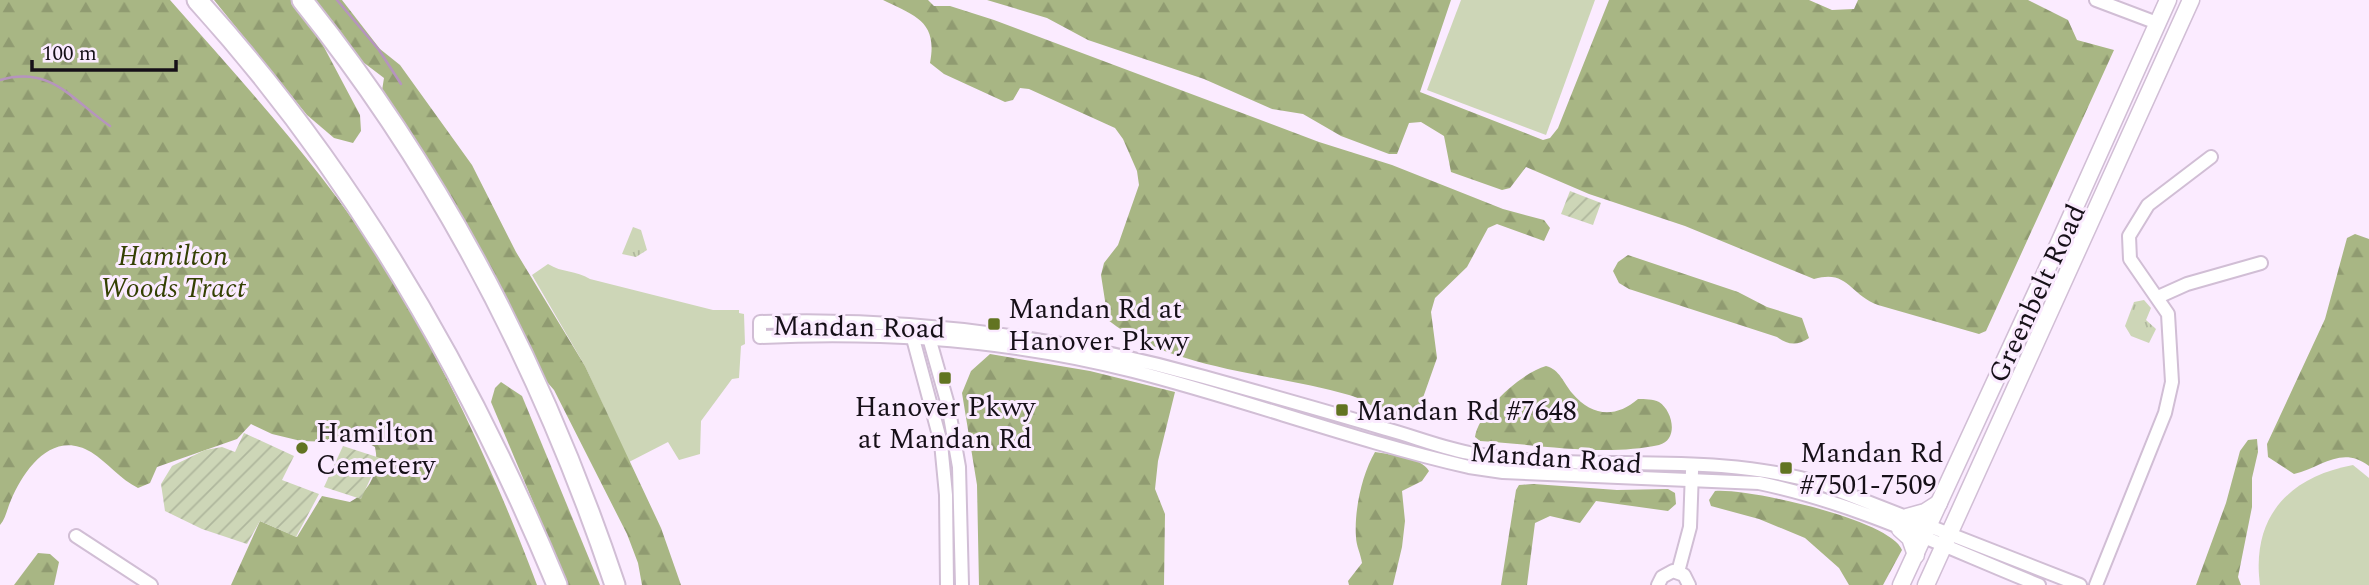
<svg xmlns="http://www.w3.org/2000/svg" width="2369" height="585" viewBox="0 0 2369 585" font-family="Spectral,serif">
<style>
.grass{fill:#cdd6b7}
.forest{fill:url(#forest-firs)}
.park{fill:url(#park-tufts)}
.garden{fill:url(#garden-furrows)}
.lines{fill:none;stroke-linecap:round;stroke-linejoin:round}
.stream{stroke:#b694be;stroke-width:2.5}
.minor-casing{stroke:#d1bed5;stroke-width:16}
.major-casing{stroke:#d1bed5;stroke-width:19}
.highway-casing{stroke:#d1bed5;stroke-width:23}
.minor{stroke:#fff;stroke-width:12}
.major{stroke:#fff;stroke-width:16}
.highway{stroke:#fff;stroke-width:19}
.poi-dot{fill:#627422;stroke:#fbebff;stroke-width:2.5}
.labels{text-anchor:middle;stroke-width:6;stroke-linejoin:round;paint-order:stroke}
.park-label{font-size:28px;font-style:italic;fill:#344003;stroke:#fbebff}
.street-label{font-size:28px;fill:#161018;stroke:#fbebff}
.poi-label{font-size:28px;fill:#161018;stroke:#fbebff;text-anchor:start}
</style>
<defs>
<pattern id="forest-firs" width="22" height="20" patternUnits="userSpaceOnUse" patternTransform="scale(1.75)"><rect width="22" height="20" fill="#a8b684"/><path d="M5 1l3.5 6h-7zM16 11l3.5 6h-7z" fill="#909b71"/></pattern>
<pattern id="park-tufts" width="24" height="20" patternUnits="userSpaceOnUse" patternTransform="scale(1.75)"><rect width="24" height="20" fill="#cdd6b7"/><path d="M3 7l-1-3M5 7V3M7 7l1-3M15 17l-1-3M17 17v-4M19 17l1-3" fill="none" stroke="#afb79d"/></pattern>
<pattern id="garden-furrows" width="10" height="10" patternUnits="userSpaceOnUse" patternTransform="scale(1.75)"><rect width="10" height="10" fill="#cdd6b7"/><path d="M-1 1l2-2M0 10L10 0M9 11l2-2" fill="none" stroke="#afb79d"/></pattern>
</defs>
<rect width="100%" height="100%" fill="#fbebff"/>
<g class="grass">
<polygon points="1461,0 1595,0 1546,135 1427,90"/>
<path d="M 548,264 C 562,273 576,270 590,279 L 713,310 L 739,310 L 739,313 L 744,314 L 745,344 L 741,346 L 739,378 L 732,379 L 701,421 L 700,454 L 679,460 L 668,442 L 629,462 L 585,366 L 532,275 Z"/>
<path d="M 2353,465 L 2369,478 L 2369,585 L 2260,585 C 2251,518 2288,477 2353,465 Z"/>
</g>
<g class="forest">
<path d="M 0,0 L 170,0 C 221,58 274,116 322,178 C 413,295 485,446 537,585 L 231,585 L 260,521 L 297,537 L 322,496 L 350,502 C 371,490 380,470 375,447 L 368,443 L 301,441 L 272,434 L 251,424 L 237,439 L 157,467 L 150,483 L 138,488 C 120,479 108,463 91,452 C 53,429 24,469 11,500 C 7,509 6,518 0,525 Z"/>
<polygon points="214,0 299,0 360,115 361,131 353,143 334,138 307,115"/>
<polygon points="302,0 342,0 380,49 400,65 472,165 516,252 585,366 661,528 681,585 642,585 638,563 627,534 554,390 522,353 380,103 384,78 334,40"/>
<path d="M 883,0 L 928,0 L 934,6 L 950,6 L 994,20 L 1319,142 L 1392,165 L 1503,209 L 1544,220 L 1550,228 L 1544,241 L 1497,224 L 1488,228 L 1467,267 L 1435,298 L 1431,312 L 1437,358 L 1419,409 L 1407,420 C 1384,419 1371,401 1349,395 C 1273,373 1171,370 1108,320 L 1101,275 L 1104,263 L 1118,245 L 1139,185 L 1137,171 L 1123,139 L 1115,128 L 1029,89 L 1020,88 L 1013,100 L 1005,102 L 944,74 L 930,63 C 938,21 915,16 883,0 Z"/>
<path d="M 987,0 L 1451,0 L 1420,92 L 1543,140 L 1550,138 L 1558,128 L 1609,0 L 1809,0 L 1832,10 L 1854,9 L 1858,0 L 2028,0 L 2068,20 L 2077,40 L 2114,50 L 1986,331 L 1979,334 L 1878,305 C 1849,294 1848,269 1814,279 L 1685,226 L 1589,194 L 1526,167 L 1510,188 L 1502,190 L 1451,172 L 1444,136 L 1421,122 L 1409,123 L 1397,154 L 1389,154 L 1341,136 L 1303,114 L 1272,109 L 1204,79 L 1088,40 L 1047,18 Z"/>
<path d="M 2355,234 L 2369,239 L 2369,466 C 2342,445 2322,467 2294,474 L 2268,457 L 2267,444 L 2325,319 L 2347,238 Z"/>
<path d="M 1628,255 L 1738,292 L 1767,307 L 1802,318 L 1809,338 C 1797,346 1788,345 1777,337 L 1629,289 L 1619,283 L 1613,271 L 1618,262 Z"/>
<polygon points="990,354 1090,371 1175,392 1158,461 1155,489 1165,514 1164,585 979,585 977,485 962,393 971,371"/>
<path d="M 1546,366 C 1560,370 1563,382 1572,393 C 1592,417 1616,418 1638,399 C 1645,399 1653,399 1659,402 C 1673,411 1679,440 1659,445 C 1604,457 1535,444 1480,441 L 1475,437 C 1479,411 1521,373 1546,366 Z"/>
<polygon points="501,382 522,396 600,585 568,585 491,402 495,388"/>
<polygon points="2257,439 2258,452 2252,478 2252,507 2238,577 2241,585 2196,585 2226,503 2240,451 2248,440"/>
<path d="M 1375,452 C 1391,455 1420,456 1429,471 L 1422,481 L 1402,491 L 1405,521 L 1402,547 L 1393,585 L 1349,585 L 1348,581 L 1362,563 C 1361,555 1356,545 1356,537 C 1354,511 1362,474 1375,452 Z"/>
<polygon points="1534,484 1617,490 1668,489 1675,493 1676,504 1668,511 1596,501 1580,523 1550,516 1535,523 1527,585 1501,585 1516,490 1519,485"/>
<path d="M 1715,491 C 1748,488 1891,520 1902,550 L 1883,585 L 1849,585 L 1839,568 L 1805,538 L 1759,519 L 1711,506 L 1709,500 Z"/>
<polygon points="38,553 50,554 59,562 54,585 14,585"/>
</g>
<g class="park">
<polygon points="633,227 641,230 647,250 636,257 622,254"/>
<polygon points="2144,300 2151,308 2146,320 2156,329 2149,343 2131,336 2125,326 2134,302"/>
</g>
<g class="garden">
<polygon points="1570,191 1601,203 1593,225 1561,214"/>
<polygon points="244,433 294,456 282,480 319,494 296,537 260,521 247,544 202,529 165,511 161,484 172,466 205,450 222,447 235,452"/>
<polygon points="343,446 380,458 361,499 324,487"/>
</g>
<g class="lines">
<g class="stream">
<polyline points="337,0 379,50 401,84"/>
<path d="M 0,80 C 51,65 72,100 110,126"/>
</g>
<g class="minor-casing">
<g id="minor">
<polyline points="2096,0 2157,23"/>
<polyline points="2158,297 2187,284 2261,263"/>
<polyline points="911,331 941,443 946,495 947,585"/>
<polyline points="928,334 948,405 959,467 962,585"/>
<polyline points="76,536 151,585"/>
<polyline points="1678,572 1690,527 1692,471"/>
<polyline points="1658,585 1662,577 1673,571 1684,575 1689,585"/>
<path d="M 2039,585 C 1947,548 1856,503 1759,483 L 1503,472 L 1469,467 C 1356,441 1246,400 1133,371 C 1012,340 885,331 760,337 L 760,322 C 911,317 1058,336 1204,377 C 1265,394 1326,411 1386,429 C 1416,437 1444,449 1475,454 C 1589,473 1707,450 1819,483 L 2080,585"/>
<polyline points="2096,585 2165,413 2172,382 2168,314 2130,259 2129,236 2148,205 2211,157"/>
</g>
</g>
<g class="major-casing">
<g id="major">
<polyline points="1907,517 1925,512 1939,503"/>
<polyline points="1900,529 1910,538 1916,555"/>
<polyline points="1901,585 2058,245 2168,0"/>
<polyline points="1926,585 2191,0"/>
</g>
</g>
<g class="highway-casing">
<g id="highway">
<path d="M 197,0 C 353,172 468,371 557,585"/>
<path d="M 302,0 C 442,174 544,373 615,585"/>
</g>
</g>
<use href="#minor" class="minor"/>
<use href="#major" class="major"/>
<use href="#highway" class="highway"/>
</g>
<g class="poi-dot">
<rect x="987" y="317" width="14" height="14" rx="3.5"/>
<rect x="938" y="371" width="14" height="14" rx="3.5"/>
<rect x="1335" y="403" width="14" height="14" rx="3.5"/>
<circle cx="302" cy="448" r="7"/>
<rect x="1779" y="461" width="14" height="14" rx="3.5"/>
</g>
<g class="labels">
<g class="park-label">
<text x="173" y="265">Hamilton<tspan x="173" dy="32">Woods Tract</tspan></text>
</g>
<g class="street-label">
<text transform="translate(2036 293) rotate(-65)" y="10">Greenbelt Road</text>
<text transform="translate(859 326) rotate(1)" y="10">Mandan Road</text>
<text transform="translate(1556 457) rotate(4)" y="10">Mandan Road</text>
</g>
<g class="poi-label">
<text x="1008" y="318">Mandan Rd at<tspan x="1008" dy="32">Hanover Pkwy</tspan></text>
<text x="945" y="416" text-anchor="middle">Hanover Pkwy<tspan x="945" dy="32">at Mandan Rd</tspan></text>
<text x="1356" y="420">Mandan Rd #7648</text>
<text x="316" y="442">Hamilton<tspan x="316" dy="32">Cemetery</tspan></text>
<text x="1800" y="462">Mandan Rd<tspan x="1800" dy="32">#7501-7509</tspan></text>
</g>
</g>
<path d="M32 60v10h144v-10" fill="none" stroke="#161018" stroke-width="3.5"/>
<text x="42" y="60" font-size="21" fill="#161018" stroke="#fbebff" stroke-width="5" paint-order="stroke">100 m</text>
</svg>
